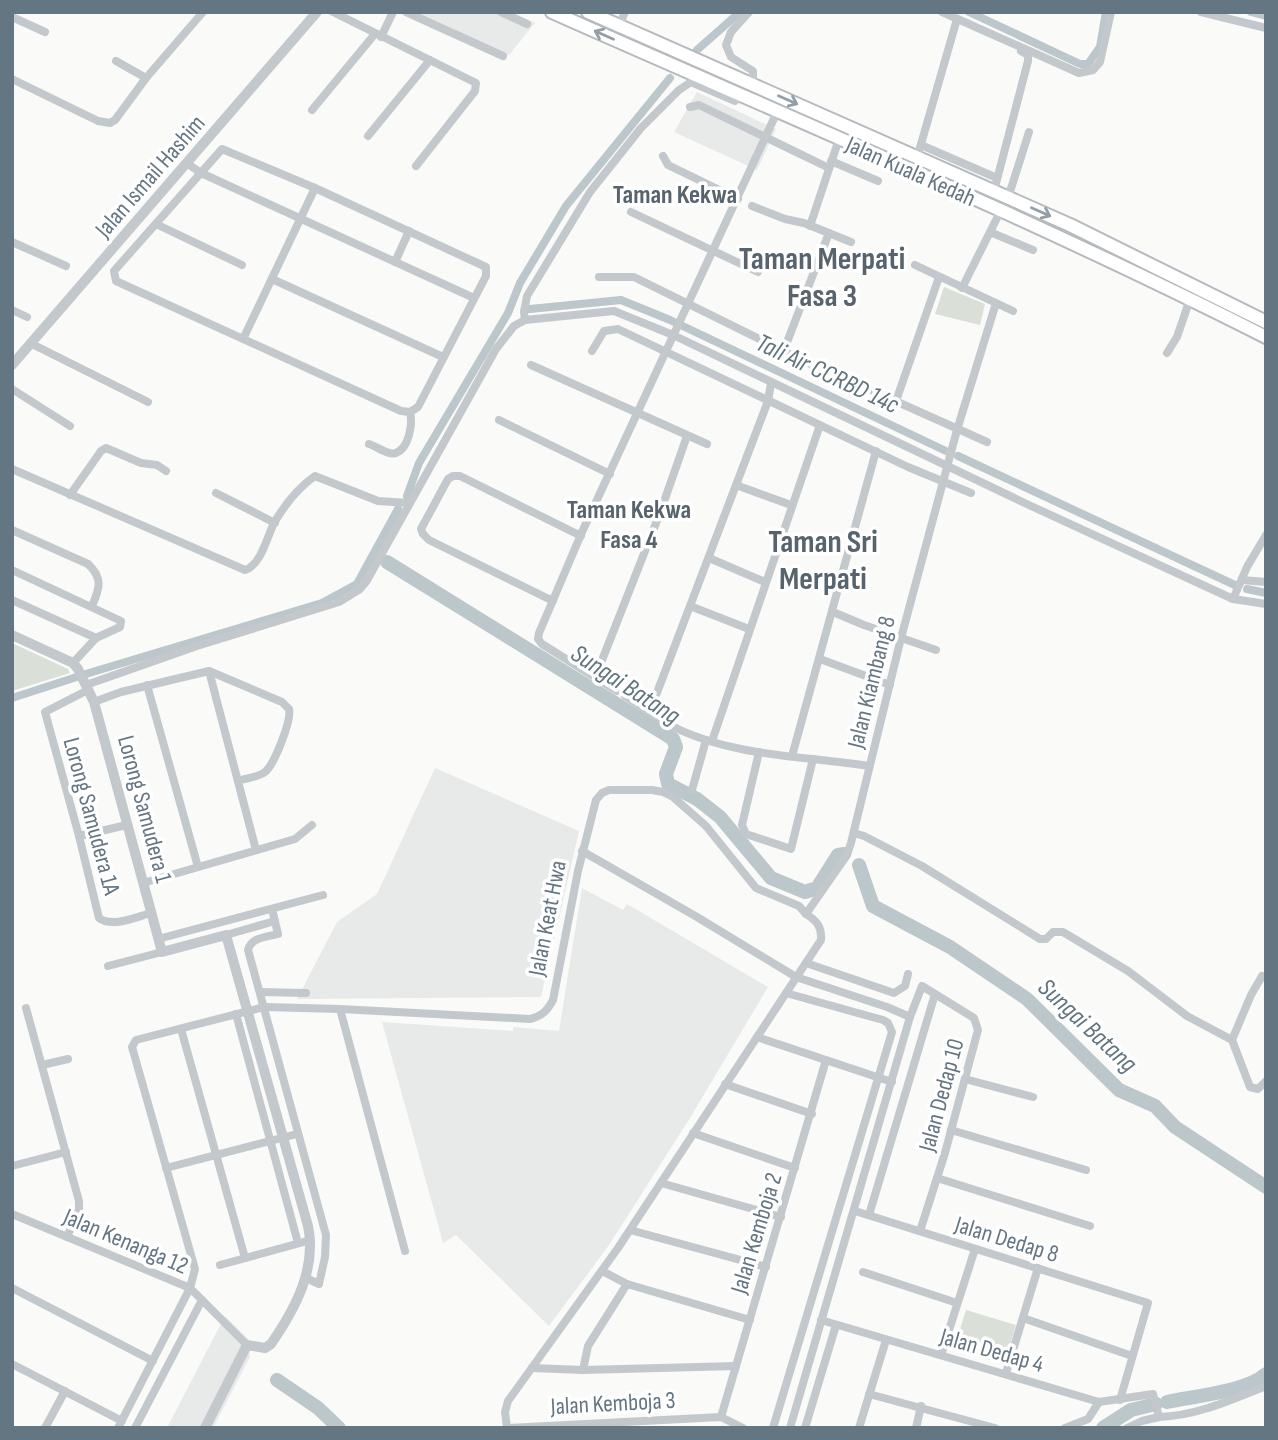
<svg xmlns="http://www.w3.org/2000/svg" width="1278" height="1440" viewBox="0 0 1278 1440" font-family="'Sofia Sans Condensed',sans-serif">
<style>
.built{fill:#e8e9e9}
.green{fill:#dadfd7}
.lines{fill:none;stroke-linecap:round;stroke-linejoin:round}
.canal{stroke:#bbc7cb;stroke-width:8}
.river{stroke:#bbc7cb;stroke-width:14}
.primary-casing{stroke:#b5babe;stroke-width:16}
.minor{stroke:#c3c8cc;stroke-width:8}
.tertiary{stroke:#c3c8cc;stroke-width:10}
.primary{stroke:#fff;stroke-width:12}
.oneway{stroke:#939fa8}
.labels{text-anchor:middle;stroke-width:7;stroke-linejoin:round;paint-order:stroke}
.street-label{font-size:24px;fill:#657683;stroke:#fff}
.neighbourhood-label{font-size:26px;font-weight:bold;fill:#57646e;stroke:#fff}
.water-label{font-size:26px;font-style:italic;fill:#60757c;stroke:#fff}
.district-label{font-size:32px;font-weight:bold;fill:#57646e;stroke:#fff}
</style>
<rect width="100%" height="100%" fill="#fafaf8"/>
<g class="built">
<polygon points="413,12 510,12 535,23 509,55"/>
<polygon points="697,92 776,129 757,170 674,132"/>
<polygon points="435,768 579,831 541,997 297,999 337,922 377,894"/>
<polygon points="582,888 623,910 627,904 768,987 690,1118 609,1245 549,1326 456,1235 443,1243 382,1022 513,1031 513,1027 559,1031"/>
<polygon points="225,1316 248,1339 250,1357 213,1428 167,1428"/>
</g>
<g class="green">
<polygon points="944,287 985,304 980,325 935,314"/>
<polygon points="12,643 68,669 70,673 12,691"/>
<polygon points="966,1310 1016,1325 1004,1364 954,1349"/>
</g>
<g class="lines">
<g class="canal">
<polyline points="969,12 1080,64 1088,64 1100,47 1106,12"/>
<polyline points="1251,12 1266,16"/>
<polyline points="697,50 740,12"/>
<polyline points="530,309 621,300 670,320 948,452"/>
<polyline points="958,456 1237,586"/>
<polyline points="407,496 419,463 508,313 520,283 566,206 670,78"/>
<polyline points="1247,589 1266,593"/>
<polyline points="12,698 89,673 322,603 357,584 398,509"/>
</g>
<g class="river">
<polyline points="387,562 673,739 676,747 666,774 668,784 697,799 720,817 771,878 805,892 817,888 838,855 844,854"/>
<polyline points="859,865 873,906 950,947 1027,999 1119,1090 1155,1106 1175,1127 1266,1187"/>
<polyline points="277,1380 318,1408 339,1428"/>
<path d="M 1167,1402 C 1194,1396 1246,1392 1266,1374"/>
<polyline points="1103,1428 1131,1410 1156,1404"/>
</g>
<g class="primary-casing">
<g id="primary">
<path d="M 552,12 C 791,118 1033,219 1266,337"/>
<polyline points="588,12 1070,225 1266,322"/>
</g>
</g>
<g class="minor">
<polyline points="333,12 476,83 475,91 416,166"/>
<polyline points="406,12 503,56"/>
<polyline points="501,12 527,24"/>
<polyline points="749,12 731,32 726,45 731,57 753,71 753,85"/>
<polyline points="942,12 1079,73 1093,70 1100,62 1111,12"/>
<polyline points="1201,12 1266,28"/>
<polyline points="12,17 45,32"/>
<polyline points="619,26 625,12"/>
<polyline points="381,37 393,12"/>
<polyline points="116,61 146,78"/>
<polyline points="12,79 98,121 110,123 115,120 146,78 203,12"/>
<polyline points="690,107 699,105 829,168"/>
<polyline points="312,110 374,35"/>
<polyline points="368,136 430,60"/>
<polyline points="921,145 997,178"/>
<polygon points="222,149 315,188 486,267 486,276 418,407 410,412 401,411 116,281 114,271"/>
<polyline points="663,156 668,165 738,199"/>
<polyline points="917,158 957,19"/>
<polyline points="831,161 878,181"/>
<polyline points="188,164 201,173 474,298"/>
<polyline points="994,191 1028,61 1028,55 1021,51"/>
<polyline points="1008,198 1029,132"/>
<polyline points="752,206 785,219 804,223 851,242"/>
<polyline points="631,212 758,272"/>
<polyline points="156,224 242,265"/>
<polyline points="810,226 839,139"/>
<polyline points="990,232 1033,250"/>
<polyline points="12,242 66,266"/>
<polyline points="395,262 409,231"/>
<polyline points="599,277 634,277 810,364"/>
<polyline points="272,279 443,357"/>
<polyline points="962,288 1001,210"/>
<polyline points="996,303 1013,311"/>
<polyline points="12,310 27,317"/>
<polyline points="525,320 524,312 527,296 590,192 641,128 679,90 691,82 735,101 740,96"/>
<polyline points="244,337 315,188"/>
<polyline points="32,344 148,402"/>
<polyline points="784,350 829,233"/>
<polyline points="592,351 604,331 618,329 908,467 971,493"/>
<polyline points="1167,353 1177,337 1190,299"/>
<polyline points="531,365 707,444"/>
<polyline points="12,389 70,426"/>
<polyline points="873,391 987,442"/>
<polyline points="896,401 939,277"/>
<polyline points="499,420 610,474"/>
<path d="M 369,444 C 376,446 389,456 396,453 C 409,448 413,424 410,412"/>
<path d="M 12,469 L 245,570 C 261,565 267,537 274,523 C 284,506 299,487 315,476 L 378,501 L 409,503"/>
<polyline points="736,485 791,505"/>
<polyline points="216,493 275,523"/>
<polyline points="70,495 101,451 106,448 141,463 157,465 166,471"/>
<path d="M 12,530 L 88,564 C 103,578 100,588 92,606"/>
<polyline points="709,558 765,582"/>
<polyline points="12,570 121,621 120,627 96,638 73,663"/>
<polyline points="1242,580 1266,582"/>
<polyline points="1233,599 1247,567 1266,535"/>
<polyline points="12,600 96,638"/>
<polyline points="553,601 429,540 423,534 421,529 448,479 453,476 460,476 581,536"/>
<polyline points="690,606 749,629"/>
<polyline points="833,612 864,625 936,650"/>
<polyline points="820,659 890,685"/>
<polyline points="209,671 256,850"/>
<polyline points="595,678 660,513 687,436"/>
<polyline points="86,685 197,646 339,602 360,589 366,582 496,349 514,326 525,320 614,311 673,335 1031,506 1233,599 1266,604"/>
<polyline points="147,685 198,867"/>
<path d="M 88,690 L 45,712 L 79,836 L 99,918 C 112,928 136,917 151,913"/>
<polyline points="617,691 542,644 538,639 539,633 582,532 777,112"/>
<path d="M 625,696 C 643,707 661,721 680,730 C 739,757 806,756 869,766"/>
<path d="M 94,702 L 121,692 L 209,671 L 282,702 L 289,709 C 292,720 274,765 265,772 C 259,777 247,778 238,781"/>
<polyline points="650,711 768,401 771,383"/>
<polyline points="712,741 820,425"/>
<polyline points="759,752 742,825 746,834 791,849 813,759"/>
<polyline points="792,756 876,451"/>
<polyline points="692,790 706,740"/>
<polyline points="854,833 864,836 922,866 1040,939 1046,939 1053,932 1063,932 1128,971 1187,1016 1232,1040 1251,995 1262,976"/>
<polyline points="79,836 127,825"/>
<polyline points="582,851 697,917 796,977 887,1007 910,1017"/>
<polyline points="143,883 295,839 312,825"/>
<path d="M 272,909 L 278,934 C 267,937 251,937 248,950 L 326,1235 L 325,1257 L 319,1284 L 306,1278"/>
<polyline points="226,935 275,921"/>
<polyline points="158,939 323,895"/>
<polyline points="806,963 894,993 905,986 908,974"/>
<polyline points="108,966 162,952"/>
<polyline points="260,992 306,993"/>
<polyline points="26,1008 79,1201 79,1209 67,1237"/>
<polyline points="340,1009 405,1251"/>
<polyline points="236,1014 298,1243"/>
<polyline points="181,1029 245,1258"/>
<polyline points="757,1037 892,1082"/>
<polyline points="1232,1040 1250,1087 1258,1089 1266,1081"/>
<polyline points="42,1065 68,1059"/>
<polyline points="965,1079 1033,1097"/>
<polyline points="725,1084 812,1114"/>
<polyline points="951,1130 1086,1170"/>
<polyline points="693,1133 795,1168"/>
<polyline points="12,1166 66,1152"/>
<polyline points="166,1168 297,1134"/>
<polyline points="937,1178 1090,1226"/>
<polyline points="661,1183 781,1217"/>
<polyline points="855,1211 1148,1303 1120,1400"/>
<polyline points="12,1214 190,1288 247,1345"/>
<polyline points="869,1215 935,994"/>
<polyline points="630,1230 766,1267"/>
<polyline points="220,1265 311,1240"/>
<polyline points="602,1271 627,1284 750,1320"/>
<polyline points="863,1272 957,1303"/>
<polyline points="12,1288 153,1361"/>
<polyline points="1023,1318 1132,1356"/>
<path d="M 821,1320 L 1099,1402 L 1153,1394 L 1159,1417 C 1196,1416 1231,1400 1266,1386"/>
<polyline points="941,1355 975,1249"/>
<polyline points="12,1364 122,1421"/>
<polyline points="532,1368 583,1370 736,1366"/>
<polyline points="583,1370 588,1346 627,1284"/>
<polyline points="1006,1373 1038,1268"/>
<polyline points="869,1394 995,1428"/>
<polyline points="721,1417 826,1060"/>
<polyline points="45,1428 65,1391"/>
<path d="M 118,1428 L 190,1288 L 195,1269 L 132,1047 L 136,1040 L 264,1007 L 340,1009 L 530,1019 C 542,1016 547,1011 553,1000 L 578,871 L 596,800 L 602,793 L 609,790 L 652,790 L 663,792 L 673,797 L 706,826 L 756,888 L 799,906 L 806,914 L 847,855 L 851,843 L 901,638 L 957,430 L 996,303 L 915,265"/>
<polyline points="135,1428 202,1300"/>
<path d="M 507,1428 L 505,1412 L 508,1401 L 618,1248 L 821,940 C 822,927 817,921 806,914"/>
<polyline points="507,1428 721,1417 743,1428"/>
<polyline points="773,1428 892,1032 888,1023 883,1020 786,993"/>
<polyline points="790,1428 910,1017 922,986 974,1018 978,1030 945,1153 920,1231"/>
<polyline points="805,1428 836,1325"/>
<polyline points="859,1428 886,1340"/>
<polyline points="916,1428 921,1406"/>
<polyline points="1065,1428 1088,1419 1099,1402"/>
<polyline points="1127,1428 1142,1421 1159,1417"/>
</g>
<g class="tertiary">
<polyline points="12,365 317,12"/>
<path d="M 12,635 L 73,663 L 78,669 L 94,702 L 162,952 L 226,935 L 308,1226 C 317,1269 295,1309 271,1344 L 265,1348 L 247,1345 L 205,1428"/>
</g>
<use href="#primary" class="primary"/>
</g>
<defs><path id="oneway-shaft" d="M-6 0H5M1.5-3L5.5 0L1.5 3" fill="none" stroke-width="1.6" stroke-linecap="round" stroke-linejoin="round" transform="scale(1.75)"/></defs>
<g class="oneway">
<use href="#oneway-shaft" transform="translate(604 35) rotate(-156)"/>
<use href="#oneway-shaft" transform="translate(788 100) rotate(24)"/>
<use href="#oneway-shaft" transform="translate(1041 212) rotate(24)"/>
</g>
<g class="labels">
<g class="street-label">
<text transform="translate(911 171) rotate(24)" y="8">Jalan Kuala Kedah</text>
<text transform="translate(150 176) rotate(-49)" y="8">Jalan Ismail Hashim</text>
<text transform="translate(871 682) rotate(-76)" y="8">Jalan Kiambang 8</text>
<text transform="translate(145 809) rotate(75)" y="8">Lorong Samudera 1</text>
<text transform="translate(92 816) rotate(75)" y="8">Lorong Samudera 1A</text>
<text transform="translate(547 918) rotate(-79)" y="8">Jalan Keat Hwa</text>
<text transform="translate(941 1095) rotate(-75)" y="8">Jalan Dedap 10</text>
<text transform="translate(756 1233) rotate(-73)" y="8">Jalan Kemboja 2</text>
<text transform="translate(1007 1239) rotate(17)" y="8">Jalan Dedap 8</text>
<text transform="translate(126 1241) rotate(23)" y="8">Jalan Kenanga 12</text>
<text transform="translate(992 1350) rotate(16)" y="8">Jalan Dedap 4</text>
<text transform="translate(613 1403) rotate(-3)" y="8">Jalan Kemboja 3</text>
</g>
<g class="neighbourhood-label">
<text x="675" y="203">Taman Kekwa</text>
<text x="629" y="518">Taman Kekwa<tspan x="629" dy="30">Fasa 4</tspan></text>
</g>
<g class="water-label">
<text transform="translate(828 373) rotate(25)" y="9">Tali Air CCRBD 14c</text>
<text transform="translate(626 684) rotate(33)" y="9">Sungai Batang</text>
<text transform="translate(1088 1025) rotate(43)" y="9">Sungai Batang</text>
</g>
<g class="district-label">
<text x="822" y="269">Taman Merpati<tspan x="822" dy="37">Fasa 3</tspan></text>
<text x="823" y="552">Taman Sri<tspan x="823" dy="37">Merpati</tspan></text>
</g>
</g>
<rect width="1278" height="1440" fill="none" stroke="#657683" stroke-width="28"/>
</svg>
